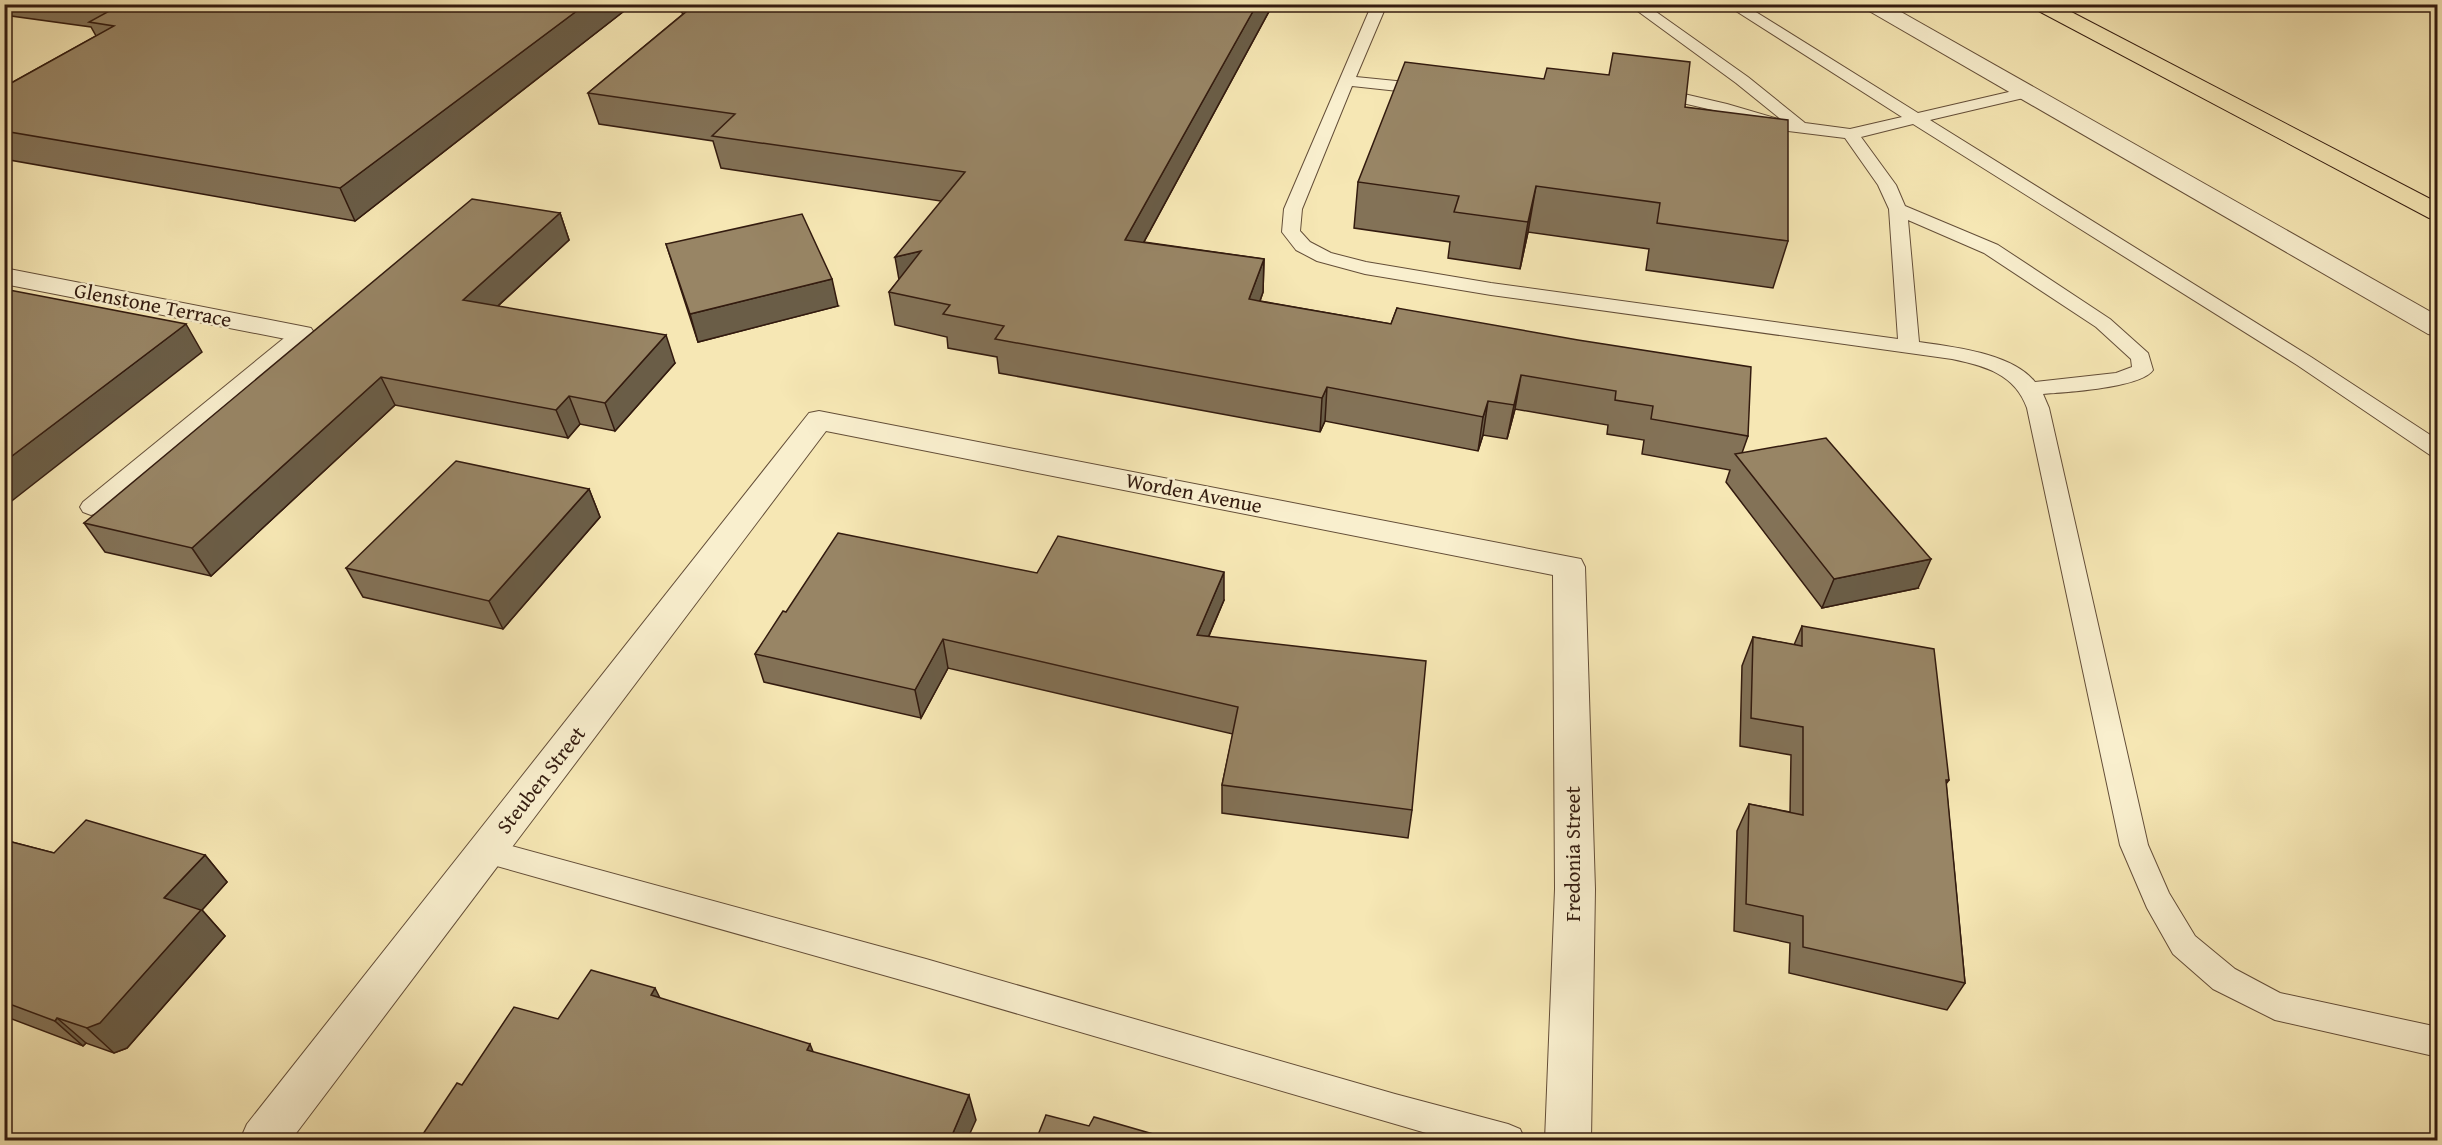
<svg xmlns="http://www.w3.org/2000/svg" width="2442" height="1145" viewBox="0 0 2442 1145" font-family="'Gentium Book Plus',serif">
<style>
.lines{fill:none;stroke-linecap:round;stroke-linejoin:round}
.service-casing{stroke:#644e38;stroke-width:2}
.minor-casing{stroke:#644e38;stroke-width:2}
.tertiary-casing{stroke:#644e38;stroke-width:2}
.motorway-casing{stroke:#331b0f;stroke-width:2}
.service{fill:#f9efce;fill-rule:evenodd}
.minor{fill:#f9efce;fill-rule:evenodd}
.tertiary{fill:#f9efce;fill-rule:evenodd}
.motorway{fill:#f6e7b4;fill-rule:evenodd}
.wall{fill:#837257;stroke:#331b0f;stroke-width:1.5}
.shaded-wall{fill:#6a5d47;stroke:#331b0f;stroke-width:1.5}
.building{fill:#988565;stroke:#331b0f;stroke-width:1.5}
.labels{text-anchor:middle;stroke-width:5;stroke-linejoin:round;paint-order:stroke}
.street-label{font-size:21px;fill:#331b0f;stroke:#f9efce}
</style>
<rect width="100%" height="100%" fill="#f6e7b4"/>
<filter id="stains"><feTurbulence type="fractalNoise" baseFrequency=".00333" numOctaves="4"/><feColorMatrix values="0 0 0 0 .2 0 0 0 0 .09 0 0 0 0 .02 0 0 0 .5 -.17"/></filter>
<radialGradient id="worn" r=".72"><stop offset=".6" stop-color="#630" stop-opacity="0"/><stop offset="1" stop-color="#630" stop-opacity=".3"/></radialGradient>
<g class="lines">
<g class="service-casing">
<g id="service">
<path d="M 1372,4 L 1387,4 L 1356,77 L 1426,84 L 1434,89 L 1426,94 L 1352,86 L 1302,209 L 1300,231 L 1310,242 L 1331,253 L 1366,262 L 1491,283 L 1898,339 L 1889,209 L 1878,185 L 1845,138 L 1780,130 L 1717,111 L 1648,95 L 1646,92 L 1654,87 L 1727,104 L 1782,120 L 1736,83 L 1628,4 L 1645,4 L 1748,77 L 1805,123 L 1850,129 L 1902,117 L 1725,4 L 1743,4 L 1918,113 L 2026,88 L 2032,90 L 2034,93 L 2032,96 L 1930,120 L 2311,357 L 2438,440 L 2438,457 L 2430,455 L 2297,365 L 1913,124 L 1861,137 L 1896,185 L 1905,206 L 1998,245 L 2110,319 L 2148,353 L 2153,370 C 2141,388 2066,392 2043,394 L 2049,408 L 2148,845 L 2169,893 L 2195,936 L 2235,969 L 2280,993 L 2438,1027 L 2438,1057 L 2275,1020 L 2213,989 L 2173,954 L 2147,908 L 2120,845 L 2027,408 C 2015,374 1985,366 1952,359 L 1491,295 L 1365,274 L 1317,261 L 1296,250 L 1282,232 L 1284,209 ZM 1908,220 L 1984,253 L 2096,327 L 2131,359 L 2132,367 L 2116,373 L 2035,382 C 2012,353 1953,347 1919,342 Z"/>
<polygon points="301,328 308,330 311,334 308,338 99,512 91,515 83,512 80,507 83,502 294,330"/>
<polygon points="486,839 926,959 1395,1094 1508,1124 1520,1129 1525,1140 1450,1140 926,987 486,863 476,859 472,851 476,843"/>
</g>
</g>
<g class="minor-casing">
<g id="minor">
<polygon points="4,268 301,326 311,328 315,334 311,340 301,342 4,284"/>
<polygon points="819,411 1581,559 1585,567 1595,889 1591,1140 1545,1140 1555,889 1553,575 826,431 291,1140 240,1140 247,1124 809,413"/>
</g>
</g>
<g class="tertiary-casing">
<polygon id="tertiary" points="1861,4 1887,4 2438,316 2438,336 2428,334 1864,8"/>
</g>
<g class="motorway-casing">
<polygon id="motorway" points="2030,4 2056,4 2438,203 2438,220 2429,218 2033,8"/>
</g>
<use href="#service" class="service"/>
<use href="#minor" class="minor"/>
<use href="#tertiary" class="tertiary"/>
<use href="#motorway" class="motorway"/>
</g>
<g class="wall">
<polygon points="4,4 633,4 355,221 4,159 4,87 96,36 91,27 4,15"/>
<polygon points="675,4 1273,4 1144,242 1264,259 1263,292 1260,301 1391,324 1397,308 1748,436 1742,453 1918,588 1822,608 1726,482 1730,470 1642,454 1644,440 1607,434 1608,425 1515,409 1507,439 1483,435 1478,451 1325,421 1320,432 999,373 997,357 948,348 947,337 895,325 889,292 899,280 941,201 721,168 713,141 599,124 588,93 683,14"/>
<polygon points="1685,107 1788,241 1773,288 1646,270 1649,249 1528,232 1520,269 1448,258 1450,242 1354,228 1358,182"/>
<polygon points="560,213 569,240 498,306 675,363 615,431 580,424 568,438 395,405 211,576 105,552 84,523"/>
<polygon points="666,244 838,306 698,342"/>
<polygon points="589,489 600,517 503,629 363,597 346,568"/>
<polygon points="1037,573 1224,600 1209,636 1412,810 1408,838 1222,813 1222,785 1233,734 948,668 921,718 764,682 755,654 786,612"/>
<polygon points="1802,626 1949,780 1946,784 1965,983 1947,1010 1789,973 1790,943 1734,931 1737,831 1749,804 1790,812 1791,755 1740,746 1742,666 1753,637 1794,645"/>
<polygon points="4,840 54,853 205,855 227,882 202,910 225,936 127,1048 114,1053 86,1043 83,1046 4,1016"/>
</g>
<g class="shaded-wall">
<polygon points="586,4 633,4 355,221 340,188"/>
<polygon points="1257,4 1273,4 1127,273 1125,240"/>
<polygon points="1536,186 1528,232 1520,269 1528,222"/>
<polygon points="560,213 569,240 475,327 463,300"/>
<polygon points="921,251 901,291 895,257"/>
<polygon points="1264,259 1263,292 1249,332 1249,299"/>
<polygon points="832,279 838,306 698,342 690,314"/>
<polygon points="186,324 202,352 4,507 4,462"/>
<polygon points="666,335 675,363 615,431 605,403"/>
<polygon points="1521,375 1515,409 1507,439 1514,405"/>
<polygon points="381,377 395,405 211,576 192,548"/>
<polygon points="1327,387 1325,421 1320,432 1322,398"/>
<polygon points="569,396 580,424 568,438 556,410"/>
<polygon points="1488,401 1483,435 1478,451 1483,417"/>
<polygon points="589,489 600,517 503,629 489,601"/>
<polygon points="1931,559 1918,588 1822,608 1834,579"/>
<polygon points="1224,572 1224,600 1197,663 1197,635"/>
<polygon points="943,639 948,668 921,718 915,690"/>
<polygon points="205,855 227,882 202,910 225,936 127,1048 114,1053 87,1028 164,898"/>
<polygon points="655,988 668,1014 651,995"/>
<polygon points="57,1018 86,1043 83,1046 55,1021"/>
<polygon points="810,1044 820,1069 807,1050"/>
<polygon points="969,1095 976,1120 967,1140 950,1140"/>
</g>
<g class="building">
<polygon points="122,4 586,4 340,188 4,131 4,87 114,26 89,22"/>
<polygon points="692,4 1257,4 1125,240 1264,259 1249,299 1264,302 1391,324 1397,308 1578,340 1751,367 1748,436 1651,419 1653,406 1615,400 1616,391 1521,375 1514,405 1488,401 1483,417 1327,387 1322,398 995,339 1004,326 943,314 950,305 889,292 921,251 895,257 965,172 712,136 735,114 588,93 693,6"/>
<polygon points="1613,53 1690,62 1685,107 1788,120 1788,241 1657,223 1660,203 1536,186 1528,222 1454,212 1459,196 1358,182 1405,62 1544,79 1547,68 1609,75"/>
<polygon points="472,199 560,213 463,300 666,335 605,403 569,396 556,410 381,377 192,548 84,523"/>
<polygon points="802,214 832,279 690,314 666,244"/>
<polygon points="4,289 186,324 4,462"/>
<polygon points="1826,438 1931,559 1834,579 1735,454"/>
<polygon points="456,461 589,489 489,601 346,568"/>
<polygon points="838,533 1037,573 1058,536 1224,572 1197,635 1426,661 1412,810 1222,785 1238,707 943,639 915,690 755,654 783,611 786,612"/>
<polygon points="1802,626 1934,649 1949,780 1946,780 1965,983 1803,947 1803,916 1746,904 1749,804 1803,815 1803,727 1751,718 1753,637 1802,646"/>
<polygon points="86,820 205,855 164,898 201,910 100,1023 87,1028 57,1018 55,1021 4,1002 4,840 54,853"/>
<polygon points="591,970 655,988 651,995 810,1044 807,1050 969,1095 950,1140 419,1140 457,1083 462,1085 514,1007 558,1019"/>
<polygon points="1046,1115 1089,1126 1094,1117 1167,1138 1166,1140 1036,1140"/>
</g>
<g class="labels">
<g class="street-label">
<text transform="translate(153 305) rotate(11)" y="7">Glenstone Terrace</text>
<text transform="translate(1194 493) rotate(11)" y="7">Worden Avenue</text>
<text transform="translate(541 780) rotate(-52)" y="7">Steuben Street</text>
<text transform="translate(1573 854) rotate(-90)" y="7">Fredonia Street</text>
</g>
</g>
<rect width="2442" height="1145" fill="none" stroke="#f6e7b4" stroke-width="24"/>
<rect x="6" y="6" width="2430" height="1133" fill="none" stroke="#331b0f" stroke-width="3"/>
<rect x="12" y="12" width="2418" height="1121" fill="none" stroke="#331b0f" stroke-width="1.5"/>
<rect width="100%" height="100%" filter="url(#stains)"/>
<rect width="100%" height="100%" fill="url(#worn)"/>
</svg>
